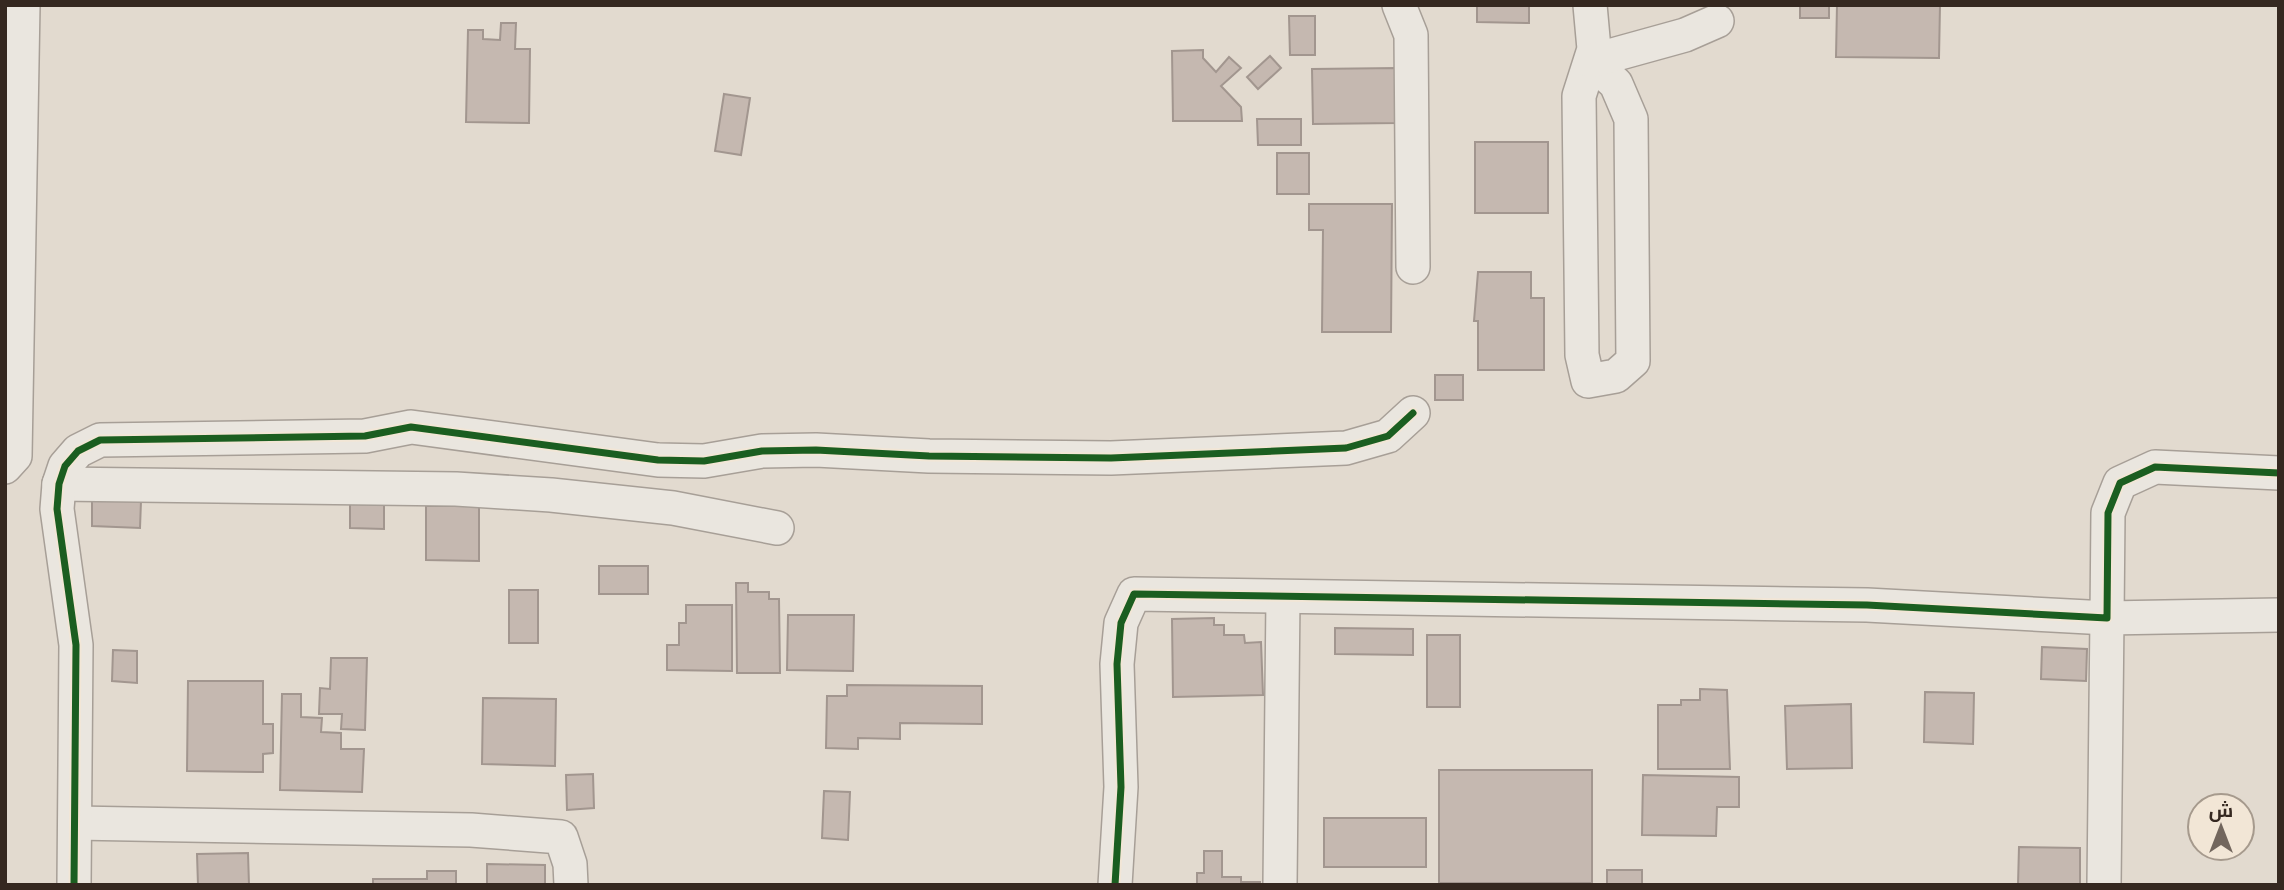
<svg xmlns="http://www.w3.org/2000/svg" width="2284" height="890" viewBox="0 0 2284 890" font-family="Merriweather,Cairo,serif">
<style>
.building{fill:#c5b8b0;stroke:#a2968f;stroke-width:2}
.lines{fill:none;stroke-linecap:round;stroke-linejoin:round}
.street-casing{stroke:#a79f97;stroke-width:36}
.street{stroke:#eae6df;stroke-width:33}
.cycleway-casing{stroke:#f2e6d6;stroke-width:11}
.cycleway{stroke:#1b5e20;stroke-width:7}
</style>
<rect width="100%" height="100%" fill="#e2dacf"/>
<g class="building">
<polygon points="1477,5 1529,5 1529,23 1477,22"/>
<rect x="1800" y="5" width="29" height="13"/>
<polygon points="1837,5 1940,5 1939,58 1836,57"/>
<polygon points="1289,16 1315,16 1315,55 1290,55"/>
<polygon points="501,23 516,23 515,49 530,49 529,123 466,122 468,30 483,30 483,39 500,40"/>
<polygon points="1203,50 1203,58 1216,72 1229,57 1241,68 1221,86 1241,107 1242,121 1173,121 1172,51"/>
<polygon points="1270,56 1281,68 1258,89 1247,77"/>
<polygon points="1397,68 1397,123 1313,124 1312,69"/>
<polygon points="724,94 750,98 741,155 715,151"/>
<polygon points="1257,119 1301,119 1301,145 1258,145"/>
<rect x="1475" y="142" width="73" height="71"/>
<rect x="1277" y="153" width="32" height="41"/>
<polygon points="1309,204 1392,204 1391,332 1322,332 1323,230 1309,230"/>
<polygon points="1478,272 1531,272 1531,298 1544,298 1544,370 1478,370 1478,321 1474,321"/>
<rect x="1435" y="375" width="28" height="25"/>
<polygon points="92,499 141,501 140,528 92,526"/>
<polygon points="350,504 384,504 384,529 350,528"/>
<polygon points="426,506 479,506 479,561 426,560"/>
<rect x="599" y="566" width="49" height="28"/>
<polygon points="736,583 748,583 748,592 769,592 769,599 779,599 780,673 737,673"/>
<rect x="509" y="590" width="29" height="53"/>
<polygon points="686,605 732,605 732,671 667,670 667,645 679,645 679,623 686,623"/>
<polygon points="788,615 854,615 853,671 787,670"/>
<polygon points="1214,618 1214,625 1224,625 1224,635 1244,635 1245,643 1261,642 1263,695 1173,697 1172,619"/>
<polygon points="1335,628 1413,629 1413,655 1335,654"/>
<rect x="1427" y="635" width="33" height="72"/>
<polygon points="2042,647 2087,649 2086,681 2041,679"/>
<polygon points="113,650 137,651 137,683 112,681"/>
<polygon points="331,658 367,658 365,730 341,729 342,714 319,714 320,688 330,689"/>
<polygon points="188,681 263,681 263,724 273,724 273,753 263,754 263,772 187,771"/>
<polygon points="847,685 982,686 982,724 900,723 900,739 858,738 858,749 826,748 827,696 847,696"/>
<polygon points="1700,689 1727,690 1730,769 1658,769 1658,705 1681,705 1681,700 1700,700"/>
<polygon points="1925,692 1974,693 1973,744 1924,742"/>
<polygon points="282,694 301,694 301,717 322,718 321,732 341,733 341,749 364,749 362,792 280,790"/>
<polygon points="483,698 556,699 555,766 482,764"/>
<polygon points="1851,704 1852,768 1787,769 1785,706"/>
<rect x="1439" y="770" width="153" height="113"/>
<polygon points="593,774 594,808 567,810 566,775"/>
<polygon points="1643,775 1739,777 1739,807 1717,807 1716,836 1642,835"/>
<polygon points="824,791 850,792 848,840 822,838"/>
<rect x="1324" y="818" width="102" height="49"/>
<polygon points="2019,847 2080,848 2080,885 2018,885"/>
<polygon points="1204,851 1222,851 1222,877 1241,877 1241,882 1260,882 1260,885 1197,885 1197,873 1204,873"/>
<polygon points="248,853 249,885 198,885 197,854"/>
<polygon points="487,864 545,865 545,885 487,885"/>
<rect x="1607" y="870" width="35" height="15"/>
<polygon points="427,871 456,871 456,885 373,885 373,879 427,879"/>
</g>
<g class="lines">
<g class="street-casing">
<g id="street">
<polyline points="1399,5 1411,35 1413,267"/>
<polyline points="1590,5 1594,49 1579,96 1582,355 1588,381 1616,376 1633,361 1631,119 1616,84 1591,61"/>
<polyline points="1591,61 1685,35 1717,21"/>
<polyline points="5,467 15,456 23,5"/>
<polyline points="59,484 456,489 551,495 673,508 777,528"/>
<polyline points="75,823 471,830 561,837 570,864 571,885"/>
<polyline points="74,885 76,645 57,509 59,484 65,466 78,451 100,440 365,436 411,427 658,460 704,461 762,451 816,450 929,456 1111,458 1346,448 1388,436 1413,413"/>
<polyline points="1115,885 1121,787 1117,664 1121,623 1134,594 1867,605 2107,618 2108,513 2120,483 2155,467 2279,473"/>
<polyline points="1280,885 1283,597"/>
<polyline points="2104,885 2107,618 2279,615"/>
</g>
</g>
<use href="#street" class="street"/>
<g class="cycleway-casing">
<g id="cycleway">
<polyline points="74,885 76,645 57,509 59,484 65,466 78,451 100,440 365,436 411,427 658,460 704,461 762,451 816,450 929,456 1111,458 1346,448 1388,436 1413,413"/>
<polyline points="1115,885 1121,787 1117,664 1121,623 1134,594 1867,605 2107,618 2108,513 2120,483 2155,467 2279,473"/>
</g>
</g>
<use href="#cycleway" class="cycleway"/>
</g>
<rect width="2284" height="890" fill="none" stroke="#352820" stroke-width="14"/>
<g transform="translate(2221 827)"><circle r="33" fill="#f2e6d6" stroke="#a69a8d" stroke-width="2"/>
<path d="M0-5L12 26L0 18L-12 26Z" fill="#72665d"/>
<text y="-10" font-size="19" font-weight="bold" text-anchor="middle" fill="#352820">ش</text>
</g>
</svg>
